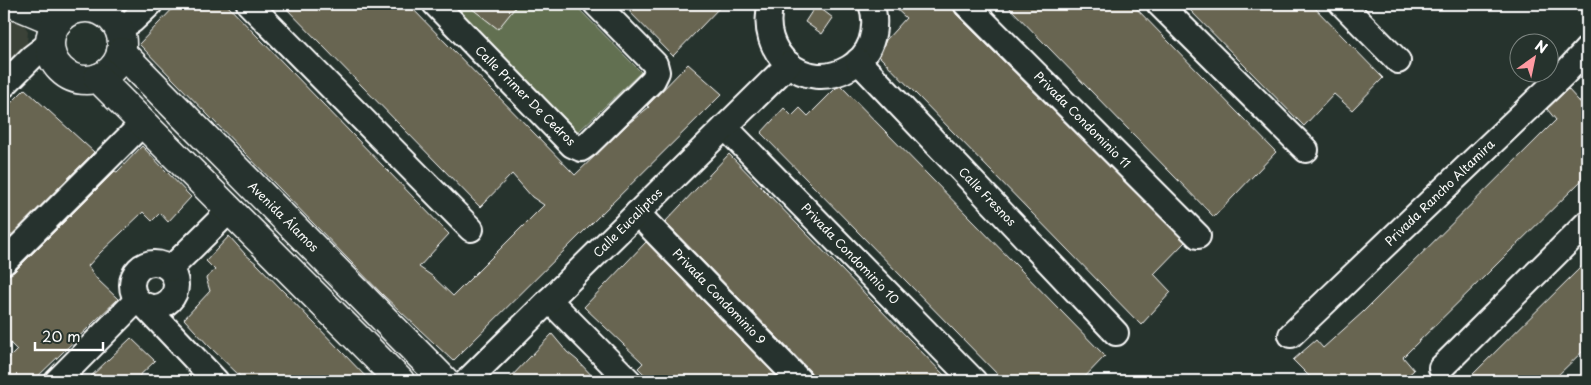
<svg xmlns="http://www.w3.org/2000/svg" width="1591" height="385" viewBox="0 0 1591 385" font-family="'Playpen Sans',sans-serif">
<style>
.built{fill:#3a4238}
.park{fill:#627051;stroke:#b0b8a8}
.building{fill:#686551;stroke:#fff}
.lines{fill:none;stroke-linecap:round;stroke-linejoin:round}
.minor-casing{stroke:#fff;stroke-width:28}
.tertiary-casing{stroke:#fff;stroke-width:31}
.minor{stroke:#26332d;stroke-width:24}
.tertiary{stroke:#26332d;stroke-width:28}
.labels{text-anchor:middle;stroke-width:4;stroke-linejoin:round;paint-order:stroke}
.street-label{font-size:12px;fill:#fff;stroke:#26332d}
</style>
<rect width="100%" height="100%" fill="#26332d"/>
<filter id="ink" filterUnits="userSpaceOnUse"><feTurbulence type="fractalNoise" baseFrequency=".02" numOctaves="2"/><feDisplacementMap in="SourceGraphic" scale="10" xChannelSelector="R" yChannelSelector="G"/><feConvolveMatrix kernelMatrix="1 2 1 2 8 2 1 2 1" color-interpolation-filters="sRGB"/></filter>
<g filter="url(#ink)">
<polygon class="built" points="4,12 22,22 28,31 27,44 4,66"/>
<polygon class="park" points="450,4 574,4 641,72 577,133"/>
<g class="building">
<polygon points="177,4 226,4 449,234 419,267 432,276 453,296 544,205 532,197 512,174 480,207 282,4 408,4 575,175 629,123 649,107 647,106 688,64 722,94 453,361 383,295 139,44"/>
<polygon points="466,4 518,4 498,29"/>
<polygon points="622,4 723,4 673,56"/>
<polygon points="891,4 953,4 953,8 956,14 1185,242 1154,274 1171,292 1141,325 879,56 886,40 906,18"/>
<polygon points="1006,4 1132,4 1276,152 1214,217"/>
<polygon points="1184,4 1311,4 1383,78 1352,110 1334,94 1304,126"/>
<polygon points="816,5 833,18 822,34 805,22"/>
<polygon points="841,86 1105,356 1081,381 1004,381 761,133 784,108 792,116 800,108 808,116 836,88"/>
<polygon points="25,89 94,152 4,243 4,110"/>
<polygon points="1568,89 1587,110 1587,175 1403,357 1414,370 1402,381 1314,381 1293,360 1316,340 1323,348 1363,312 1556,120 1547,109"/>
<polygon points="142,146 191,197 168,222 160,213 152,221 143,212 100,253 88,266 97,279 118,299 33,381 4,381 4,363 17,350 4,337 4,275 8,275 14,272 115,171 117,172"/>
<polygon points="729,154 911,341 950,381 813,381 813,377 810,371 665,222"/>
<polygon points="229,236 245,254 257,264 370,381 245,381 208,345 184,319 210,291 206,278 215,270 206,261"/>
<polygon points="646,242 781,381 651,381 638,368 643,363 584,307"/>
<polygon points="1587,261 1587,347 1552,381 1466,381"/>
<polygon points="552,334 567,352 577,360 597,381 507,381"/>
<polygon points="131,338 155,361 134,381 86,381"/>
</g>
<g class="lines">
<g class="minor-casing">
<g id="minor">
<polyline points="249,4 471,229"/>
<polyline points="435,4 572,145 581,149 588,144 653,80 657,72 655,64 596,4"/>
<path d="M 771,4 C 757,52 804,94 849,68 C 859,62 867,53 871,42 C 875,29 876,17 871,4"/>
<polyline points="966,4 1198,236"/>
<polyline points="1159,4 1306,150"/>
<polyline points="1342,4 1398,61"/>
<polyline points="118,28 132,21 150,4"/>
<polyline points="858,61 1116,333"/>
<polyline points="4,85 32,57 49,44"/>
<polyline points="725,127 974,381"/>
<polyline points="637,213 800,381"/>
<polyline points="4,262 143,123"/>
<circle cx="154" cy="285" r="22"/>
<polyline points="170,269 230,210"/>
<polyline points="549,300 629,381"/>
<polyline points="144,305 216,381"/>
<polyline points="1291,335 1565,73 1587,49"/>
<polyline points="1441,368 1587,223"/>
<polyline points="57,381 137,300"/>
<polyline points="467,381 789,64"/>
</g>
</g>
<g class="tertiary-casing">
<g id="tertiary">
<polyline points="14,4 57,22"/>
<circle cx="86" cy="44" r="36"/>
<polyline points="121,52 445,381"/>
<polyline points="98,78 400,381"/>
</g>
</g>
<use href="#minor" class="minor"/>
<use href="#tertiary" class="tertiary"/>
</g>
</g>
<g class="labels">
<g class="street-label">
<text transform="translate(525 96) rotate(45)" y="4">Calle Primer De Cedros</text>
<text transform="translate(1082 120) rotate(45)" y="4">Privada Condominio 11</text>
<text transform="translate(1440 193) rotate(-44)" y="4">Privada Rancho Altamira</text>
<text transform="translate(987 197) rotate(46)" y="4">Calle Fresnos</text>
<text transform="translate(283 217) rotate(45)" y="4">Avenida Álamos</text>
<text transform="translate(628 223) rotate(-45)" y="4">Calle Eucaliptos</text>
<text transform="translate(850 254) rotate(46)" y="4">Privada Condominio 10</text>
<text transform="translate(719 297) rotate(46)" y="4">Privada Condominio 9</text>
</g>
</g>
<rect width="1591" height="385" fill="none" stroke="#26332d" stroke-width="20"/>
<rect x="10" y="10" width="1571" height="365" fill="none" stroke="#fff" stroke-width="2" filter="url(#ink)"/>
<g transform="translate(1534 58) rotate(33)"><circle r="24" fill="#26332d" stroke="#7d8581"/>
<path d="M0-4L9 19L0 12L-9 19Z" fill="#ff9aa2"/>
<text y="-8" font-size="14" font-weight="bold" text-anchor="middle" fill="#ffffff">N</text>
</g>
<path d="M35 342v8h68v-8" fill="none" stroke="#ffffff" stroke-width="2.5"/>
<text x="42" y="342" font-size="15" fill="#ffffff" stroke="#26332d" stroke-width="4" paint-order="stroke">20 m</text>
</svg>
